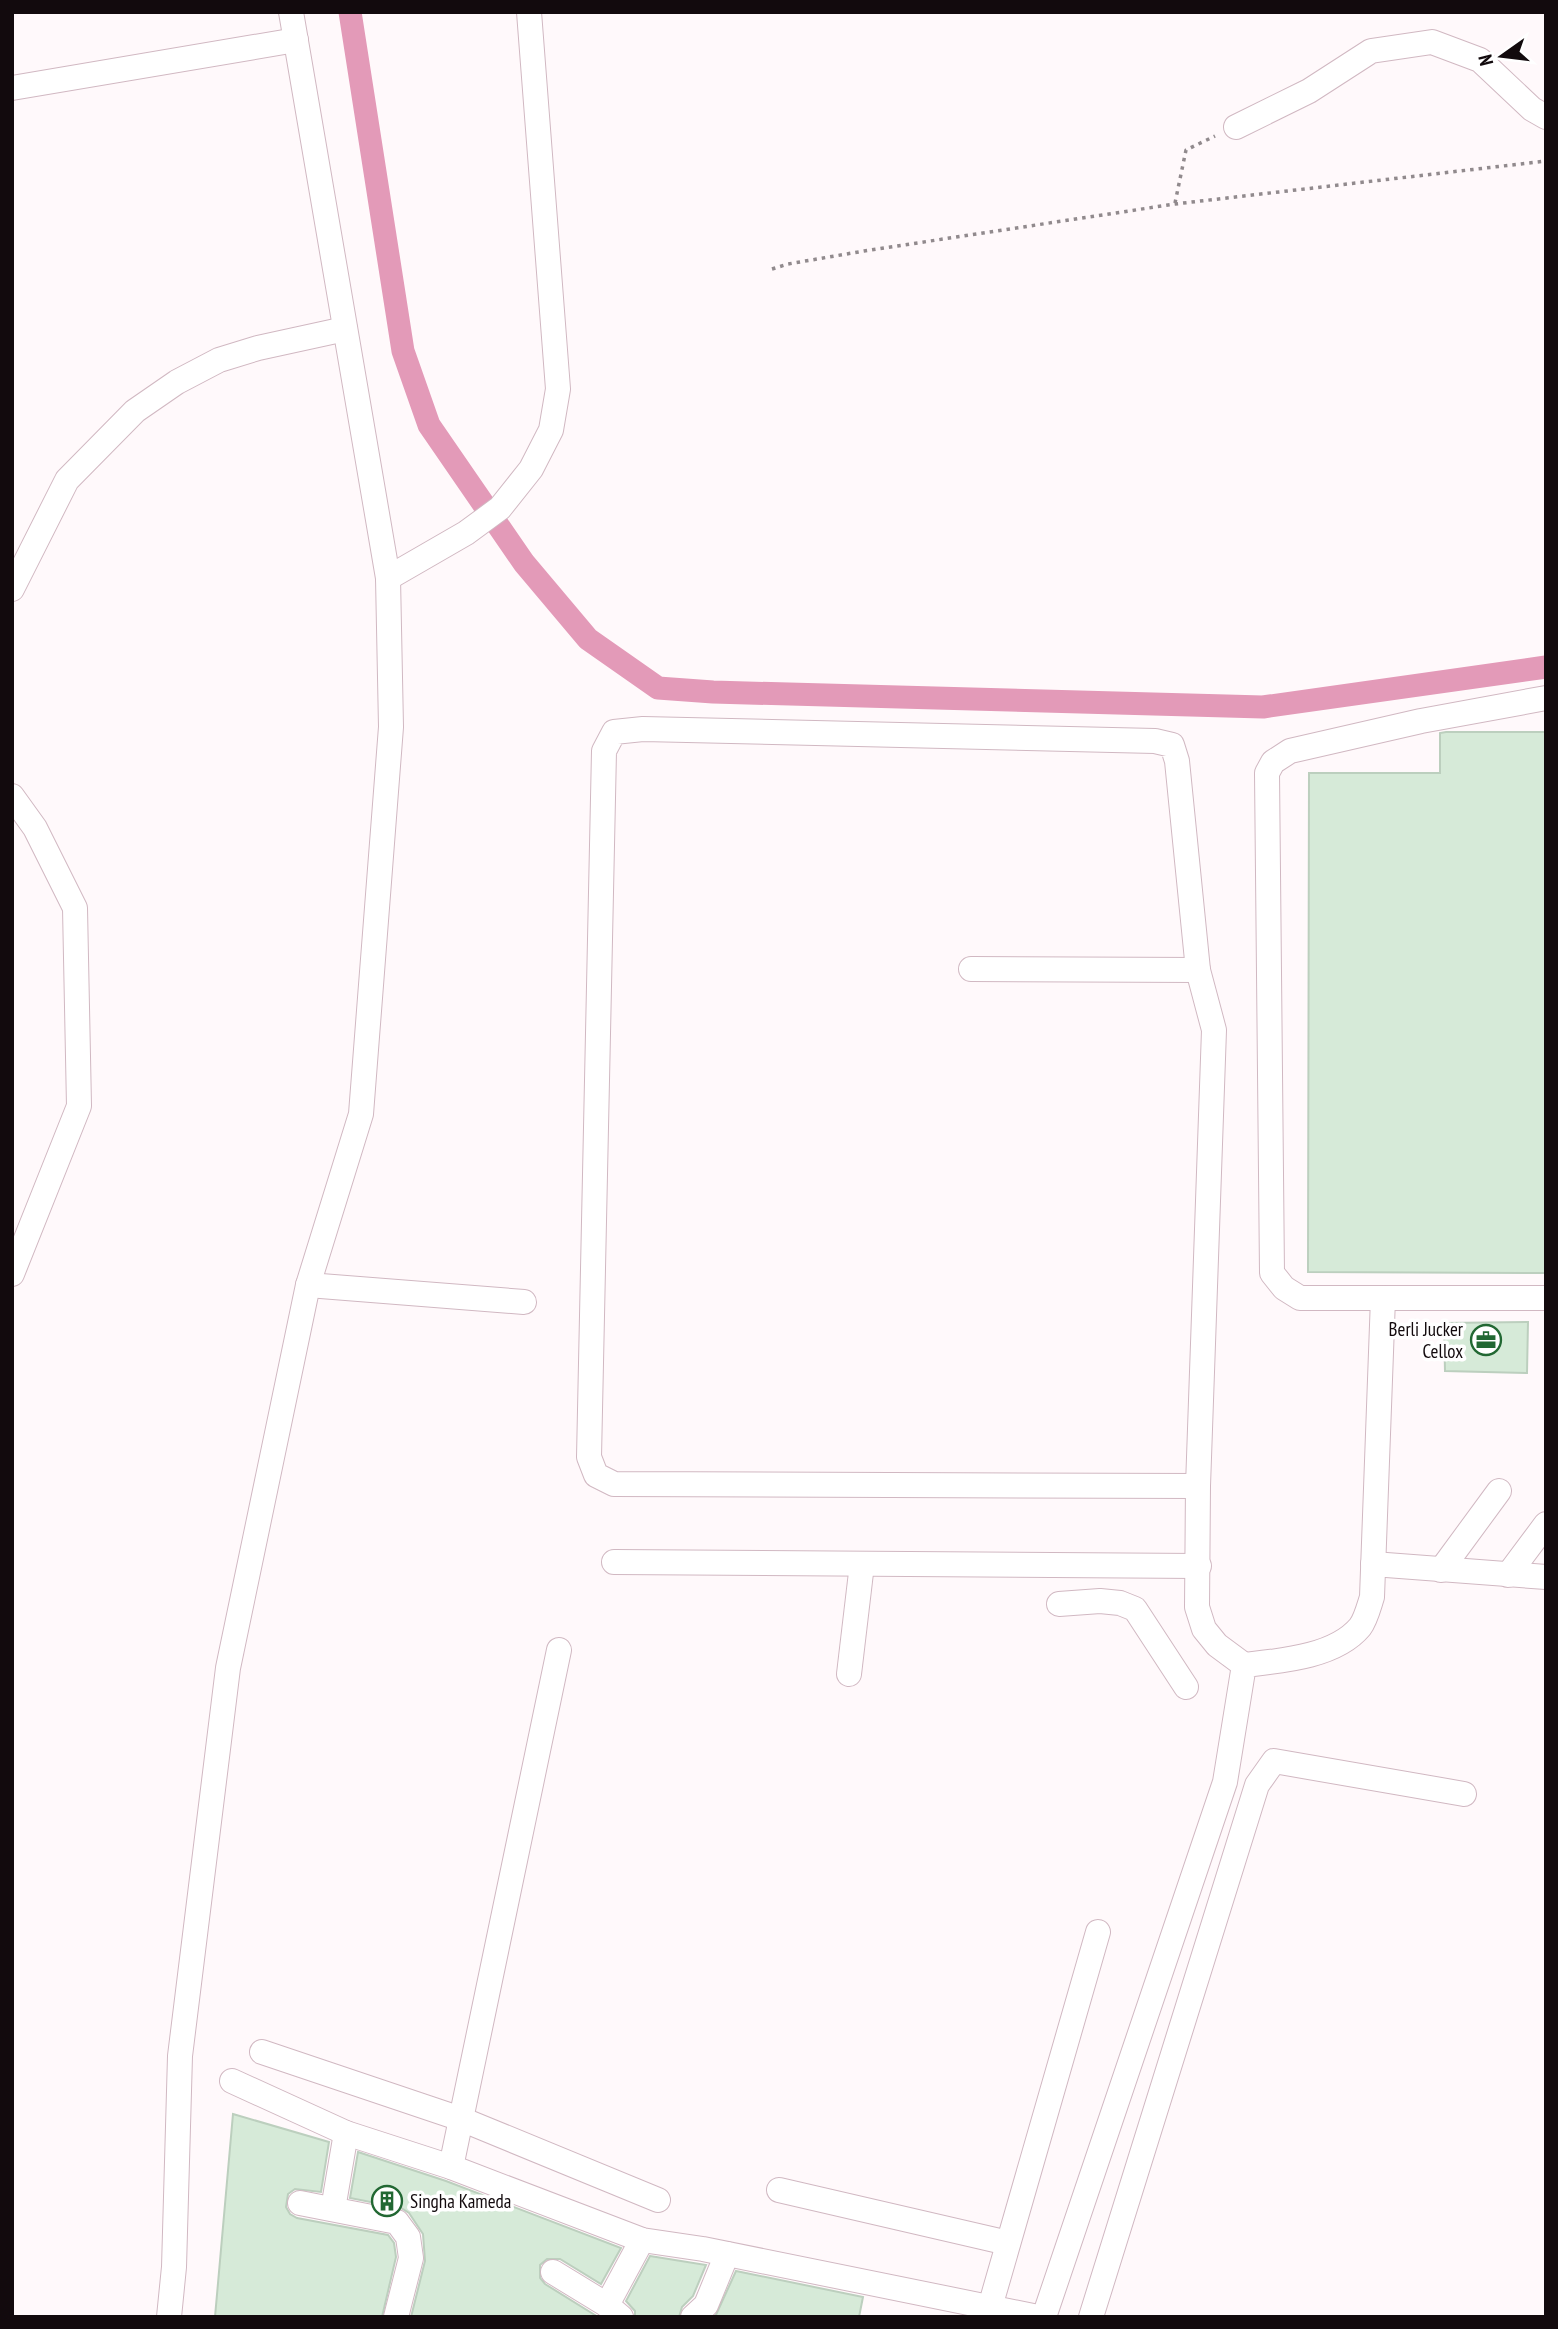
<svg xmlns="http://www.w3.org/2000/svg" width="1558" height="2329" viewBox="0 0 1558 2329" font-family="'PT Sans Narrow',sans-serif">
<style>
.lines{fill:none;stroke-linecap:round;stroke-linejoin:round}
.canal{stroke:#e39ab8;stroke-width:23}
.building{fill:#d6ead8;stroke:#bccfbe;stroke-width:2}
.minor-casing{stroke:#d1b8c2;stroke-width:26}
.path{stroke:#918a8d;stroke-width:3.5;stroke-dasharray:3.5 5;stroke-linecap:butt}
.minor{stroke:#fff;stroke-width:24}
.labels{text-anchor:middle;stroke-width:7;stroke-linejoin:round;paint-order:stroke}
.poi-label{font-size:19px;fill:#120a0d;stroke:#fff;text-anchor:end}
</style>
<rect width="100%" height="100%" fill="#fff9fb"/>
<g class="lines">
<polyline class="canal" points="350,12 403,351 429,425 524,563 588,639 658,688 713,692 1263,707 1546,667"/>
</g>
<g class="building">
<polygon points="1446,732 1546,732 1546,1273 1308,1272 1309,773 1440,773 1440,733"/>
<polygon points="1528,1322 1527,1373 1445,1371 1444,1323"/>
<polygon points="233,2114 329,2142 321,2192 295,2189 288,2194 286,2207 290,2214 297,2218 388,2235 394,2243 396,2257 382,2317 215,2317"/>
<polygon points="358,2152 446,2181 621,2248 601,2284 560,2259 547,2259 540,2265 540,2278 545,2284 598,2317 411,2317 425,2261 423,2234 409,2213 401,2208 350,2198"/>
<polygon points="650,2256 706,2265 693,2296 682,2307 679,2317 635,2317 635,2311 626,2301"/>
<polygon points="736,2271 863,2297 859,2317 715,2317"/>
</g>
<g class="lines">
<g class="minor-casing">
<g id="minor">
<polyline points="12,88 296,40"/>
<polyline points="1236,127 1309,91 1371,51 1432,42 1480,60 1532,109 1546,117"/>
<polyline points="388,578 466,533 500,508 531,469 551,430 558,389 529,12"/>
<polyline points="12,589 67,480 135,411 177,382 219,360 258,348 345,329"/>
<polyline points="1546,698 1421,721 1290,751 1273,762 1267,773 1272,1273 1284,1288 1300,1298 1546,1298"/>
<polyline points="12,796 35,828 75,908 79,1106 12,1274"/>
<polyline points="971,969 1198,970"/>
<polyline points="308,1285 524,1302"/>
<polyline points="1198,1486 614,1484 596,1475 589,1457 604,751 614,732 643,729 1155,741 1172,745 1177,761 1198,970 1214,1030 1198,1486 1197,1607 1204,1629 1217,1645 1244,1665"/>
<polyline points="614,1562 1199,1566"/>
<polyline points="1373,1564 1546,1577"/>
<polyline points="1441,1570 1499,1491"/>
<polyline points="1508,1575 1546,1524"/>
<polyline points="1059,1604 1100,1601 1120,1603 1135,1609 1186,1687"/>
<polyline points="849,1674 862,1564"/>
<polyline points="262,2052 461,2119 658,2200"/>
<polyline points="232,2081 346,2133 451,2167 642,2240 703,2249 1038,2317"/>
<polyline points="451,2167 559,1650"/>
<polyline points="779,2190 1008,2243"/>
<polyline points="300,2203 397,2222 408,2237 411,2258 396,2317"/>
<polyline points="333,2209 346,2133"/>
<polyline points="553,2272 607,2305 621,2317"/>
<polyline points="607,2305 642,2240"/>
<polyline points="990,2307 1098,1932"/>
<polyline points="169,2317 174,2267 180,2056 228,1668 308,1285 361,1114 391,727 388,578 291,12"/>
<polyline points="693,2317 706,2305 727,2254"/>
<path d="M 1044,2317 L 1225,1782 L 1244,1665 C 1280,1661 1335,1657 1360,1627 C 1366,1619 1369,1606 1372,1597 L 1383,1298"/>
<polyline points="1091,2317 1257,1785 1274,1761 1464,1794"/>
</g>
</g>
<g class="path">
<polyline points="1175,203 1186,150 1215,136"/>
<polyline points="772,269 788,264 864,251 1175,204 1546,161"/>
</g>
<use href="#minor" class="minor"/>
</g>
<defs>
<g id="office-ring" transform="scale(1.575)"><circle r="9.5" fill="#fff" stroke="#226833" stroke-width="1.5"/><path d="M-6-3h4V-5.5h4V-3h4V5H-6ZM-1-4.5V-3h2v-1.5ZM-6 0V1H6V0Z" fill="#226833"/></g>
<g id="building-ring" transform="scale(1.575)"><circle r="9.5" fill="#fff" stroke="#226833" stroke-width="1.5"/><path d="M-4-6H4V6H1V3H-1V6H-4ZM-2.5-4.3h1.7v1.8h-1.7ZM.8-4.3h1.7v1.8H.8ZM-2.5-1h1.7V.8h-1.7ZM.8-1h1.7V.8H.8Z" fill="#226833"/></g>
</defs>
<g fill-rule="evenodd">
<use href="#office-ring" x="1486" y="1340"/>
<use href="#building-ring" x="387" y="2201"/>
</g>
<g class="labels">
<g class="poi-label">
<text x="1463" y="1336">Berli Jucker<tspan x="1463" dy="22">Cellox</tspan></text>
<text x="410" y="2208" text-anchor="start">Singha Kameda</text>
</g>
</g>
<rect width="1558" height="2329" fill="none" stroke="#120a0d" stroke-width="28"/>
<g transform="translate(1502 56) rotate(256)" stroke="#ffffff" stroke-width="5" paint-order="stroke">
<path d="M0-5L12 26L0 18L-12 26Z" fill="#120a0d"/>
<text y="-10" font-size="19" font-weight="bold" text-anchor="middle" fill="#120a0d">N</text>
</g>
</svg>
